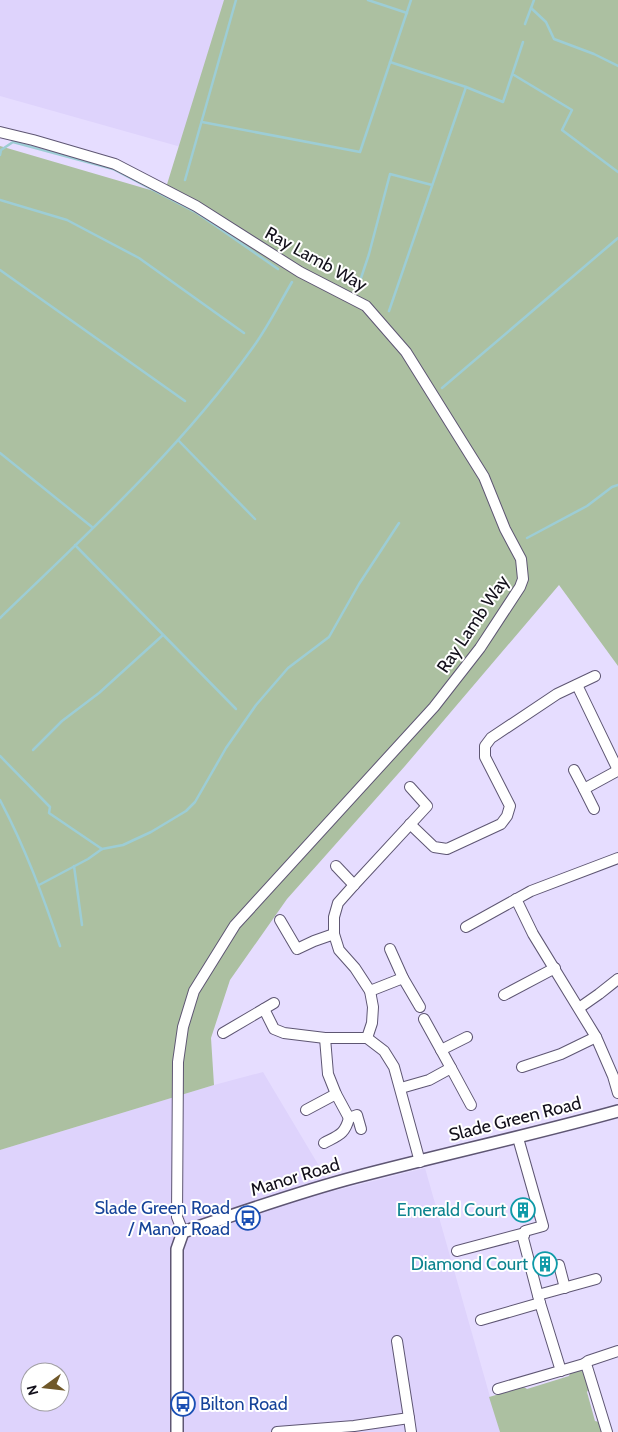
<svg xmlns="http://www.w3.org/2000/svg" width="618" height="1432" viewBox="0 0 618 1432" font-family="Cabin,sans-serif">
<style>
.built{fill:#ded3fc;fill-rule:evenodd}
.green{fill:#acc0a1}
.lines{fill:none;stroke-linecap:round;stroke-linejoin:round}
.stream{stroke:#9dcdd5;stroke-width:2.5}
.minor-casing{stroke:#5e5673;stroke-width:12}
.tertiary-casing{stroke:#5e5673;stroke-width:14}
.minor{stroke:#fff;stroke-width:10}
.tertiary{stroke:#fff;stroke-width:11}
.labels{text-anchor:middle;stroke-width:4;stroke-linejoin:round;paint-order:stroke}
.street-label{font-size:18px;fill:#13101b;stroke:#fff}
.transit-label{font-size:18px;fill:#164399;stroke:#fff;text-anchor:end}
.culture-label{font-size:18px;fill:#0d838f;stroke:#fff;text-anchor:end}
</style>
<rect width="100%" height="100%" fill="#e6ddff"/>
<g class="built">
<polygon points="0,0 225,0 181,147 0,96"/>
<path d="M 263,1072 L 334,1191 L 425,1168 L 500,1432 L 0,1432 L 0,1150 L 214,1085 ZM 30,1372 L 60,1372 L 60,1402 L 30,1402 Z"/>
</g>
<g class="green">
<polygon points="224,0 618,0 618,666 559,585 405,766 287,899 230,980 211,1038 214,1085 0,1150 0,146 164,194"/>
<polygon points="580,1370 583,1372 589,1389 587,1392 595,1421 599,1422 602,1432 500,1432 489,1397 524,1387 527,1389 569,1376 571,1371"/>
</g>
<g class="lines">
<g class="stream">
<polyline points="368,0 407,13"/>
<polyline points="531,8 546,22 554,39 594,54 618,66"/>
<polyline points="525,24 534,0"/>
<polyline points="390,62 466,87 503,102 523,42"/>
<polyline points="514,75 572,110 562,130 618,172"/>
<polyline points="202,122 360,152 411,0"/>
<polyline points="0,155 1,150 13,142 113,169 197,213 278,269"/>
<polyline points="185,180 236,0"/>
<polyline points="0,200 67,220 139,258 244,333"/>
<polyline points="0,270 185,401"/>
<polyline points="358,287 369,254 390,174 432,185"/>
<polyline points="389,311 466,87"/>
<polyline points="442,388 618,238"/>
<polyline points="178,440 255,519"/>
<polyline points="0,453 92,527"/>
<polyline points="527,538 587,506 612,487 618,485"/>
<polyline points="75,545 236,709"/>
<path d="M 0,618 C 88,533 180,449 251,350 C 267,329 279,304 292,282"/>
<polyline points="33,750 62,721 99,693 163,635"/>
<polyline points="0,756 50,807 49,813 102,849"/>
<path d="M 0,800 C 25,847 43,896 60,946"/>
<polyline points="74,866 82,925"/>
<polyline points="39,885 88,859 102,849 123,845 151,832 186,811 195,802 226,748 256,705 288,668 329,637 359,584 399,523"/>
</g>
<g class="minor-casing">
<g id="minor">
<polyline points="0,132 33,140 115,164 196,206 300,272 366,306 406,352 484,477 505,529 521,559 523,579 520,587 480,648 434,707 235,925 194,991 183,1027 178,1062 177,1217 183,1232"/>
<polyline points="577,685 618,770"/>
<polyline points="574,770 584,789"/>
<polyline points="594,809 584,789 617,771"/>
<polyline points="410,824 434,847 447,849 501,824 507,816 510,806 485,757 485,746 491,738 557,694 595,676"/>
<polyline points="336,866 354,885"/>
<polyline points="516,899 533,934 596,1037 613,1076 618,1093"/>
<polyline points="280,920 297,949 314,941 334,934"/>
<polyline points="466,927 531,891 618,858"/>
<polyline points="390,949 403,978 420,1007"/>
<polyline points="370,991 403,978"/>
<polyline points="504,995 555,968"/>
<polyline points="579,1008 599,994 618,979"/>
<polyline points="264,1009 274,1029 284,1033 325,1038 367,1038 384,1051 394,1067 420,1162"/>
<polyline points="424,1019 451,1068"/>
<polyline points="223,1033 274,1003"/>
<polyline points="325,1038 328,1074 336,1094 349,1118 357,1115 361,1129"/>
<polyline points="367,1038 372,1023 373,1007 370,991 355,968 339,950 334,934 334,917 338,903 354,885 427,806 410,787"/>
<polyline points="441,1050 467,1037"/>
<polyline points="522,1067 561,1054 596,1037"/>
<polyline points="401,1088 429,1080 451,1068 471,1105"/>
<polyline points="306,1110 336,1094"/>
<polyline points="518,1138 543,1226 525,1231 523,1238 540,1303 561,1371"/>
<path d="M 324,1143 C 339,1135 345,1134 349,1118"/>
<polyline points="457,1251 521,1234 524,1235"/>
<polyline points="559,1265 565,1288"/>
<polyline points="538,1295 596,1279"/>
<polyline points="481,1320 540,1303"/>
<polyline points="584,1364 587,1367 607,1432"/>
<polyline points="498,1389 584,1364 588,1361 618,1351"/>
<polyline points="409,1418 411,1432"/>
<polyline points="277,1432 354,1426 409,1418 397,1341"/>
</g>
</g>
<g class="tertiary-casing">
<path id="tertiary" d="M 177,1432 L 177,1249 L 183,1232 C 240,1213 298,1192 356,1177 C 444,1154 531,1135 618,1111"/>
</g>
<use href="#minor" class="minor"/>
<use href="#tertiary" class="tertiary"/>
</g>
<defs>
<g id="building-ring" transform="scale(1.25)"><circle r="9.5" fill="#fff" stroke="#0f9aa8" stroke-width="1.5"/><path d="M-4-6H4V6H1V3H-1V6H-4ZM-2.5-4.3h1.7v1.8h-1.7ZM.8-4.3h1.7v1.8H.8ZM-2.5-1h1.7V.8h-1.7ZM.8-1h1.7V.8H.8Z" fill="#0f9aa8"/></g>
<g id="bus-ring" transform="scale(1.25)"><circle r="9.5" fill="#fff" stroke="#1a4fb4" stroke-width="1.5"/><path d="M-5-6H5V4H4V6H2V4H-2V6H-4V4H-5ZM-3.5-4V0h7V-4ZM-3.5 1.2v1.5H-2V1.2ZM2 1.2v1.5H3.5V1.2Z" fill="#1a4fb4"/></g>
</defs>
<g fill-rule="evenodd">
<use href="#building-ring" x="523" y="1210"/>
<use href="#bus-ring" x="248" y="1218"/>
<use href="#building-ring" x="545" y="1264"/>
<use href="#bus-ring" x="183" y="1404"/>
</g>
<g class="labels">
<g class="street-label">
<text transform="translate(316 259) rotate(29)" y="6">Ray Lamb Way</text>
<text transform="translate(473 624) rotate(-56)" y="6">Ray Lamb Way</text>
<text transform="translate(515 1119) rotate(-14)" y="6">Slade Green Road</text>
<text transform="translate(295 1177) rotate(-17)" y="6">Manor Road</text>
</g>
<g class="transit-label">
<text x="230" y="1214">Slade Green Road<tspan x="230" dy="21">/ Manor Road</tspan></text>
<text x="200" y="1410" text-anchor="start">Bilton Road</text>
</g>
<g class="culture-label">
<text x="506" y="1216">Emerald Court</text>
<text x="528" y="1270">Diamond Court</text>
</g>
</g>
<g transform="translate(45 1387) rotate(255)"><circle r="24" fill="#ffffff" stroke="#a19fa4"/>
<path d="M0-4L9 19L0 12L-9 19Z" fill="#705829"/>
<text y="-8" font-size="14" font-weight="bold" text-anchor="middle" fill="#13101b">N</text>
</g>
</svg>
